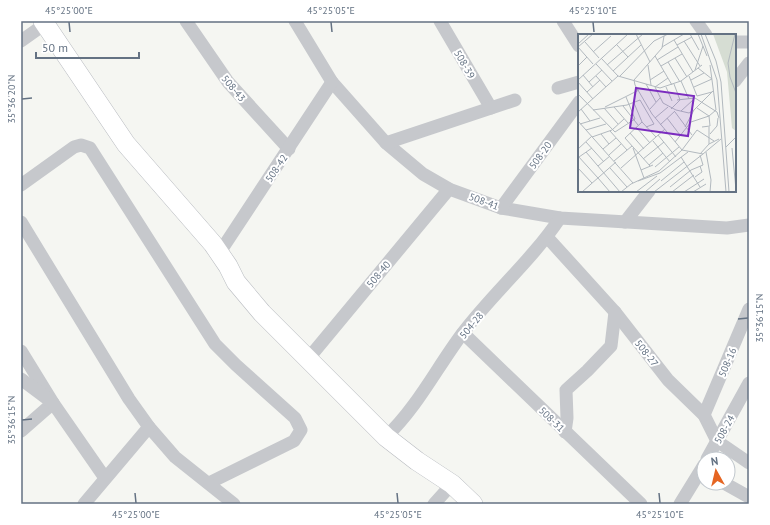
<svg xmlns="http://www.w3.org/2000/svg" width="770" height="525" viewBox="0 0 770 525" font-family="'PT Sans',sans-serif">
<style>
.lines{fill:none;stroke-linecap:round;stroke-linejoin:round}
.secondary-casing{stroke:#b8bbc0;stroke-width:20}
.street{stroke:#c6c8cc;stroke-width:13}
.secondary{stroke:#fff;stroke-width:19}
.ticks{fill:none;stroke:#647283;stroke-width:1.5}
.labels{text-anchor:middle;stroke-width:4;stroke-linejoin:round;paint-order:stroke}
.street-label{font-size:10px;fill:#647283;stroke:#fff}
.inset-road{fill:none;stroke:#b2b9bf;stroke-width:1}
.view{fill:#7b2cbf;fill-opacity:0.15;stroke:#7b2cbf;stroke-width:2}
.inset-edge{fill:none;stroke:#647283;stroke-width:2}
.neatline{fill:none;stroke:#647283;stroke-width:1.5}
.ticks-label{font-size:10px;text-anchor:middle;fill:#647283}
</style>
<rect width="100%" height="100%" fill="#f5f6f2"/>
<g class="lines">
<g class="secondary-casing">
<polyline id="secondary" points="43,21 126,144 213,244 228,266 236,282 262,313 386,437 417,461 452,484 473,504"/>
</g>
<g class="street">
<polyline points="186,21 228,82 289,149"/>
<polyline points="295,21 332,82 386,143 423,174 449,189 501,208 560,218 727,228 749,225"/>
<polyline points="440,21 491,108"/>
<polyline points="563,21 579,46"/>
<polyline points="696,21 706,35"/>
<polyline points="21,41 45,24"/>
<polyline points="735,42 749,42"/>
<polyline points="735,81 749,63"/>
<polyline points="558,88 579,82"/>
<polyline points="386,143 515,100"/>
<polyline points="21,185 74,147 81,145 90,148 215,344 236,365 295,418 301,430 294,441 209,483"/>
<polyline points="501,208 579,102"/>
<polyline points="21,222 129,399 149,427 175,457 234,504"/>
<polyline points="625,222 649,191"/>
<polyline points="547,237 615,312 668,380 704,415 717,441 749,463"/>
<polyline points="220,252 332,82"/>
<polyline points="463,333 641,504"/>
<polyline points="21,351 53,403 21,431"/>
<polyline points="308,359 449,189"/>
<polyline points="21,379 53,403 105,478"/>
<polyline points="704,415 749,309"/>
<polyline points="565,432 567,418 566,390 587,371 611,346 615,312"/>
<path d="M 386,437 C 418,406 436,369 462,334 C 493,293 532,260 560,218"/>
<polyline points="707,459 749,383"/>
<polyline points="724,483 749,497"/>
<polyline points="84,504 149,427"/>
<polyline points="434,504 452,484"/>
<polyline points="680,504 704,465"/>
</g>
<use href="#secondary" class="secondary"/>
</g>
<path class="ticks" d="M 69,22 L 70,32M 331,22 L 332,32M 593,22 L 594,32M 22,99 L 32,98M 738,319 L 748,318M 22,420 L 32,419M 135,493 L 136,503M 397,493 L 398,503M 659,493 L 660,503"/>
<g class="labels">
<g class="street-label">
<text transform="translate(465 64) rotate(60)" y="4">508-39</text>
<text transform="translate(234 88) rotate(50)" y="4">508-43</text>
<text transform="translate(540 155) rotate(-54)" y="4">508-20</text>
<text transform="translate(276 168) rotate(-56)" y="4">508-42</text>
<text transform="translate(484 201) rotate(20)" y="4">508-41</text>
<text transform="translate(378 274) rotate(-50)" y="4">508-40</text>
<text transform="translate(471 325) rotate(-50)" y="4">504-28</text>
<text transform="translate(647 353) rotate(52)" y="4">508-27</text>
<text transform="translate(727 362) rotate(-67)" y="4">508-16</text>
<text transform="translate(552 419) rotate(44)" y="4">508-31</text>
<text transform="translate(724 429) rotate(-61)" y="4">508-24</text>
</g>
</g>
<g transform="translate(578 34)">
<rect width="158" height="158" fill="#f5f6f2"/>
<path d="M 135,0 L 158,0 L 158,97 L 154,94 L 149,38 Z" fill="#d6ddd3"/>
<path class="inset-road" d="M 58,0 L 72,28M 112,0 L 121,16M 120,0 L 129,22M 123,0 L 139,46 L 148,158M 127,0 L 138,27 L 143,48 L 151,158M 157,0 L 150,29 L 152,43 L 158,59M 86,2 L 84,14 L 56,46 L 57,51 L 74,80 L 104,116 L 125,120 L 143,105M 96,6 L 115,38M 106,7 L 122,32M 7,8 L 21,24M 0,10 L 11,0M 39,11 L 50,23M 99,11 L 114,3M 0,13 L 15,30M 0,13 L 15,0M 84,13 L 106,0M 15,18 L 33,2M 77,22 L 94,51M 23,24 L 40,42M 97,24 L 109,43M 79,26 L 100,13M 90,28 L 102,48M 18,30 L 34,47M 29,31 L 65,0M 70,31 L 73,51M 0,32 L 9,23M 83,32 L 104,20M 120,34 L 134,45M 117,36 L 125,12M 35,37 L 63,11M 5,41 L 15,53M 18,42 L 28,53M 42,42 L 76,7 L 90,0M 111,42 L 119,62M 90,44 L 77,53 L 85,69 L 98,76 L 111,79 L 116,76M 0,46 L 50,0M 72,46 L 86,37M 113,46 L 126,39M 103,47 L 111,65M 0,48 L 15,65M 11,48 L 24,36M 68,50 L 78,68M 88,53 L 94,67M 116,53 L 134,45M 9,58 L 22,46M 0,60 L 37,98 L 57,85 L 48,63M 119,62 L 134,58M 99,66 L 117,64 L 139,78 L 141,84M 56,69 L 64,88 L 78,103M 45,72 L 60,91M 27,73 L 61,56M 36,73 L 50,89M 26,74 L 40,90M 119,74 L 131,82 L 132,92 L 124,93M 3,75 L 12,87M 72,75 L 82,64M 93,75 L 102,66 L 96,50M 15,76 L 49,71 L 62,66 L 76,90 L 68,93M 103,77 L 115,66M 0,78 L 40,42 L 82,54 L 103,47 L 124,31M 97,78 L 114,101M 77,84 L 90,73M 89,84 L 102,101M 0,87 L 55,149M 64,88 L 47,104 L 72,132M 2,90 L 22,84M 82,91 L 97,77M 58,93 L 72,109M 107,93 L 116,76 L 135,57M 8,96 L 28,90M 32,97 L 49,116M 52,99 L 66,115M 23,100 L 31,110M 132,100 L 139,92 L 140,84M 80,101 L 98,123M 14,103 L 34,96 L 46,85M 75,107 L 92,128M 8,108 L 26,128M 97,108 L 113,88 L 131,82 L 138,76 L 132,31M 131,110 L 131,93M 148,113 L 158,103M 55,114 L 66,144M 154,114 L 158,156M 0,115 L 14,102M 25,115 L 38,104M 8,118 L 42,158M 128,118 L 133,146 L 132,158M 122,120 L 131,110 L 141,105M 31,121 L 43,110M 0,122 L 20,144M 1,123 L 14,114M 103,123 L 122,153M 65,125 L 86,108M 36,127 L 54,112M 71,131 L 85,119M 20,132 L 32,122M 77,133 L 101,113M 0,134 L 14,149M 32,134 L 49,153M 43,134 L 87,95M 63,136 L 75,131M 117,143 L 124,138 L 122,132M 20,144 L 32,158M 60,147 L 82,139 L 110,118M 83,147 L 106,128M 92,153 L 113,136 L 125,131 L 122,121M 4,158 L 38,128M 43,158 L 53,150 L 81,137 L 104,116 L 119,96 L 136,107M 58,158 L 79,142M 67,158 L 82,145M 76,158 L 125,120M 94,158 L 116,141M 106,158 L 126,145M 115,158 L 128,150"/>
<path class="view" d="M 58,54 L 116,62 L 110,102 L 52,94 Z"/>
<rect width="158" height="158" class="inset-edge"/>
</g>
<rect width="770" height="525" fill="none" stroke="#ffffff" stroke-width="44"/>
<g transform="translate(716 471) rotate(352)"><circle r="19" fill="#ffffff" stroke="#c1c7cd"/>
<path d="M0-3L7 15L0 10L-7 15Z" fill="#e56522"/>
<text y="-6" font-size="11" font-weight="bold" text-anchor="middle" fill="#647283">N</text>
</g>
<path d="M36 52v6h103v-6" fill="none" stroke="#647283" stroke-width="2"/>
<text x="42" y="52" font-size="12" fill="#647283" stroke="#ffffff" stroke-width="3" paint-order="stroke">50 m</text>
<rect x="22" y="22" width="726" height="481" class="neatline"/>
<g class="ticks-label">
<text x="69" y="14">45°25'00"E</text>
<text x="331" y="14">45°25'05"E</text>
<text x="593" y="14">45°25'10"E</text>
<text transform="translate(11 99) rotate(-90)" y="4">35°36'20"N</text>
<text transform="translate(759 318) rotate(-90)" y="4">35°36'15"N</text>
<text transform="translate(11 420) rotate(-90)" y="4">35°36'15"N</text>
<text x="136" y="518">45°25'00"E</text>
<text x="398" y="518">45°25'05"E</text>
<text x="660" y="518">45°25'10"E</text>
</g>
</svg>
